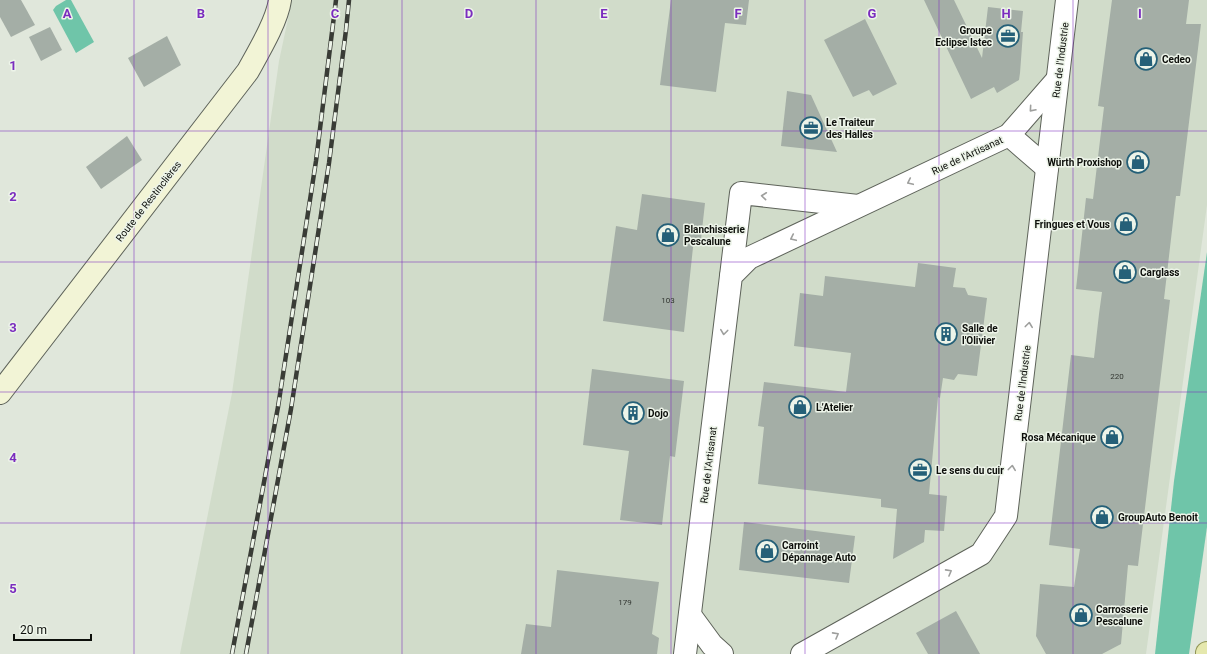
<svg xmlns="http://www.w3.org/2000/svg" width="1207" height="654" viewBox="0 0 1207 654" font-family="Roboto,sans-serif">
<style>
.built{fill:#d1dcca}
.water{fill:#6fc5a9}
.building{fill:#a4aea6}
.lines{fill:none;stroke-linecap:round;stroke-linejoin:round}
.street-casing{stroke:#5e635a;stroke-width:24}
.secondary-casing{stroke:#5e635a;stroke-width:24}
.primary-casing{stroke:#8e9251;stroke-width:24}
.street{stroke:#fff;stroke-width:22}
.secondary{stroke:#f2f4d6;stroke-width:22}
.primary{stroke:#e5e8ad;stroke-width:22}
.rail-casing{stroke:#393c36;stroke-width:4.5}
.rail{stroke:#edf4e9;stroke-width:3;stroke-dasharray:9;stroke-linecap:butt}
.oneway{stroke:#9e9f9d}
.grid{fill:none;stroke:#7b2cbf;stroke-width:1;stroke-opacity:0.55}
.labels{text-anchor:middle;stroke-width:3;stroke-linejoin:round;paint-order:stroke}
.number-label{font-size:8px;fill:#333732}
.poi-label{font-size:10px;font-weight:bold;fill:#0d0f0b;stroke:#edf4e9;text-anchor:start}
.street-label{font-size:10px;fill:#0d0f0b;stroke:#edf4e9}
.grid-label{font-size:13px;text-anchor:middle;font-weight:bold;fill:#7b2cbf;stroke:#edf4e9;stroke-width:3;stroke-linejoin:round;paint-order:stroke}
</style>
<rect width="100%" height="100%" fill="#e0e7db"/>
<polygon class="built" points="292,0 1207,0 1207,205 1146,654 180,654 232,393 279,61"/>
<g class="water">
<polygon points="66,0 71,0 94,42 76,53 53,10 56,6"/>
<polygon points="1207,252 1207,527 1189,654 1155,654 1174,481"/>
</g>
<g class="building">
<polygon points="0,0 21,0 35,25 11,37 0,17"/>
<polygon points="671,0 749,0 746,25 725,23 716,92 660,85"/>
<polygon points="924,0 954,0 982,58 988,7 1023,11 1021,32 1023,32 1020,73 1019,80 997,93 994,87 971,99"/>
<polygon points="1112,0 1189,0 1186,24 1201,24 1180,196 1176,196 1164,299 1170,300 1138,566 1128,565 1121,644 1102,654 1046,654 1036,636 1040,584 1074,587 1080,549 1049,545 1071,355 1094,358 1099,314 1102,292 1076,289 1086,198 1093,199 1104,107 1098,106"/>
<polygon points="865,19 897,84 873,96 869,90 853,97 824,40"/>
<polygon points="50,27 62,50 41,61 29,37"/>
<polygon points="167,36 181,65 144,87 128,58"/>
<polygon points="787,91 811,95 837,152 781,146"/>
<polygon points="127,136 142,160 101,189 86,167"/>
<polygon points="642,194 705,203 701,239 694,238 684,332 603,321 616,226 637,230"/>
<polygon points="918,263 956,268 953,287 965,288 968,295 987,298 977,376 958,374 954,380 943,378 940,398 938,397 929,494 947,496 944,531 925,530 924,542 893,559 897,509 881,507 881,499 758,484 764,427 758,426 764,382 846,392 851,353 794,346 800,293 823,296 825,276 915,287"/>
<polygon points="592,369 684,381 675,457 670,456 662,525 620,520 629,451 583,445"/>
<polygon points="744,522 855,536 849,583 739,570"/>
<polygon points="557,570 659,582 652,634 659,638 657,654 521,654 526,624 551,627"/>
<polygon points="956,611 980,654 928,654 916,633"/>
</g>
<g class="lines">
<g class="street-casing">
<g id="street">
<polyline points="1009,135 1047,168"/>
<polyline points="731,276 741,193 858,206"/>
<polyline points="690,615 712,645 722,654"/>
<polyline points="685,654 731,276 749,258 1009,135 1057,80"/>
<polyline points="802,654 981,554 1006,516 1067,0"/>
</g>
</g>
<g class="secondary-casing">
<path id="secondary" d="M 0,393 L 248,71 C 259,51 277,21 280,0"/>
</g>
<g class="primary-casing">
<polyline id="primary" points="1207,654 1207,653"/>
</g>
<use href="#street" class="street"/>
<use href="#secondary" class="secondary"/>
<use href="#primary" class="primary"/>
<g class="rail-casing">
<g id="rail">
<polyline points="232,654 278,407 316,161 336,0"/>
<polyline points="246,654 291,409 329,163 346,30 349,0"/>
</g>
</g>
<use href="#rail" class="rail"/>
</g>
<defs><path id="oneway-chevron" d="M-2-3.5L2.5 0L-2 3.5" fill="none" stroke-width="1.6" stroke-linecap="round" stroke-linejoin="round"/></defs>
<g class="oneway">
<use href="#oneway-chevron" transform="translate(1032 109) rotate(131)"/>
<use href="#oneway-chevron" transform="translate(910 182) rotate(155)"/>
<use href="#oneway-chevron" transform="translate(764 196) rotate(-174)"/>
<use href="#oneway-chevron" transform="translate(793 238) rotate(155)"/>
<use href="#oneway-chevron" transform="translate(1029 325) rotate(-83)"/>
<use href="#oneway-chevron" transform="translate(724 332) rotate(97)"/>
<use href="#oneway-chevron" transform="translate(1012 468) rotate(-83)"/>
<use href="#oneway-chevron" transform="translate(949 572) rotate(-29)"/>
<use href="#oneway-chevron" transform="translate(836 635) rotate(-29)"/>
</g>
<path class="grid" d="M 134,0 L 134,654M 268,0 L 268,654M 402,0 L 402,654M 536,0 L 536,654M 671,0 L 671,654M 805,0 L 805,654M 939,0 L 939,654M 1073,0 L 1073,654M 0,131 L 1207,131M 0,262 L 1207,262M 0,392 L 1207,392M 0,523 L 1207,523"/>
<defs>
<g id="office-ring" transform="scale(1.15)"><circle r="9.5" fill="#edf4e9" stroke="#256078" stroke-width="1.5"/><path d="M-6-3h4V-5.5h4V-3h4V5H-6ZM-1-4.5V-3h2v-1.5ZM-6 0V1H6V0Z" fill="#256078"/></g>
<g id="shop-ring" transform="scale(1.15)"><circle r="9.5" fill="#edf4e9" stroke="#256078" stroke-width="1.5"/><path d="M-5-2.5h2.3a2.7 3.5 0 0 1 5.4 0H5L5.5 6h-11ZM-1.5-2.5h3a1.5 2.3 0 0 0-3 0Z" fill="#256078"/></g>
<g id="building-ring" transform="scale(1.15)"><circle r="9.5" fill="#edf4e9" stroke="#256078" stroke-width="1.5"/><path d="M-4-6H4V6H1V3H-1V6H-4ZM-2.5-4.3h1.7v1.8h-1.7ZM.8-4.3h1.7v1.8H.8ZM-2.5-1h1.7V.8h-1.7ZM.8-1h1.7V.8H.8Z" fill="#256078"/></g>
</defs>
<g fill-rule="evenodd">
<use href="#office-ring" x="1008" y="36"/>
<use href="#shop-ring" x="1146" y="59"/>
<use href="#office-ring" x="811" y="128"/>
<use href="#shop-ring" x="1138" y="162"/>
<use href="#shop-ring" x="1126" y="224"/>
<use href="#shop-ring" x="668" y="235"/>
<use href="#shop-ring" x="1125" y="272"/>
<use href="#building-ring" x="946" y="334"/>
<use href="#shop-ring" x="800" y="407"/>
<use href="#building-ring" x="633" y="413"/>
<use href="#shop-ring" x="1112" y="437"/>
<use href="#office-ring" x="920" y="470"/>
<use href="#shop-ring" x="1102" y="517"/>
<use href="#shop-ring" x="767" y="551"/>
<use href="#shop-ring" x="1081" y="615"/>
</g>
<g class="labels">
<g class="number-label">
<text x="668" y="303">103</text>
<text x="1117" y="379">220</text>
<text x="625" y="605">179</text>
</g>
<g class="poi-label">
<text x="992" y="34" text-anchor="end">Groupe<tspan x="992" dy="12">Eclipse Istec</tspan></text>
<text x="1162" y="63">Cedeo</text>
<text x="826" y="126">Le Traiteur<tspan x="826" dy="12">des Halles</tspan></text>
<text x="1122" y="166" text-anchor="end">Würth Proxishop</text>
<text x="1110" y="228" text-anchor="end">Fringues et Vous</text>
<text x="684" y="233">Blanchisserie<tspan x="684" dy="12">Pescalune</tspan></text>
<text x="1140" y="276">Carglass</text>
<text x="962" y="332">Salle de<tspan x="962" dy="12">l'Olivier</tspan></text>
<text x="816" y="411">L’Atelier</text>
<text x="648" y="417">Dojo</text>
<text x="1096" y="441" text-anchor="end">Rosa Mécanique</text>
<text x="936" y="474">Le sens du cuir</text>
<text x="1118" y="521">GroupAuto Benoit</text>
<text x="782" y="549">Carroint<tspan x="782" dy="12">Dépannage Auto</tspan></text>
<text x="1096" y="613">Carrosserie<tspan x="1096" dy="12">Pescalune</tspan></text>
</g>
<g class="street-label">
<text transform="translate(1060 60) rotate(-83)" y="4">Rue de l'Industrie</text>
<text transform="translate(967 155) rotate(-25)" y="4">Rue de l'Artisanat</text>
<text transform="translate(148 201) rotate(-52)" y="4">Route de Restinclières</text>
<text transform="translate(1022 383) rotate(-83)" y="4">Rue de l'Industrie</text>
<text transform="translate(708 465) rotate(-83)" y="4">Rue de l'Artisanat</text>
</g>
</g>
<g class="grid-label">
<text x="67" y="18">A</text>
<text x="201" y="18">B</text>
<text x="335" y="18">C</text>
<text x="469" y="18">D</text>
<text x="604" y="18">E</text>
<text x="738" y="18">F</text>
<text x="872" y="18">G</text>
<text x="1006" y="18">H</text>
<text x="1140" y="18">I</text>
<text x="13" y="70">1</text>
<text x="13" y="201">2</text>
<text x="13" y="332">3</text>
<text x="13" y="462">4</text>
<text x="13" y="593">5</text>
</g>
<path d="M14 634v6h77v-6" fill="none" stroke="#0d0f0b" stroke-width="2"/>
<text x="20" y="634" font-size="12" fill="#0d0f0b" stroke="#edf4e9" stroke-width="3" paint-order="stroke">20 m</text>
</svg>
